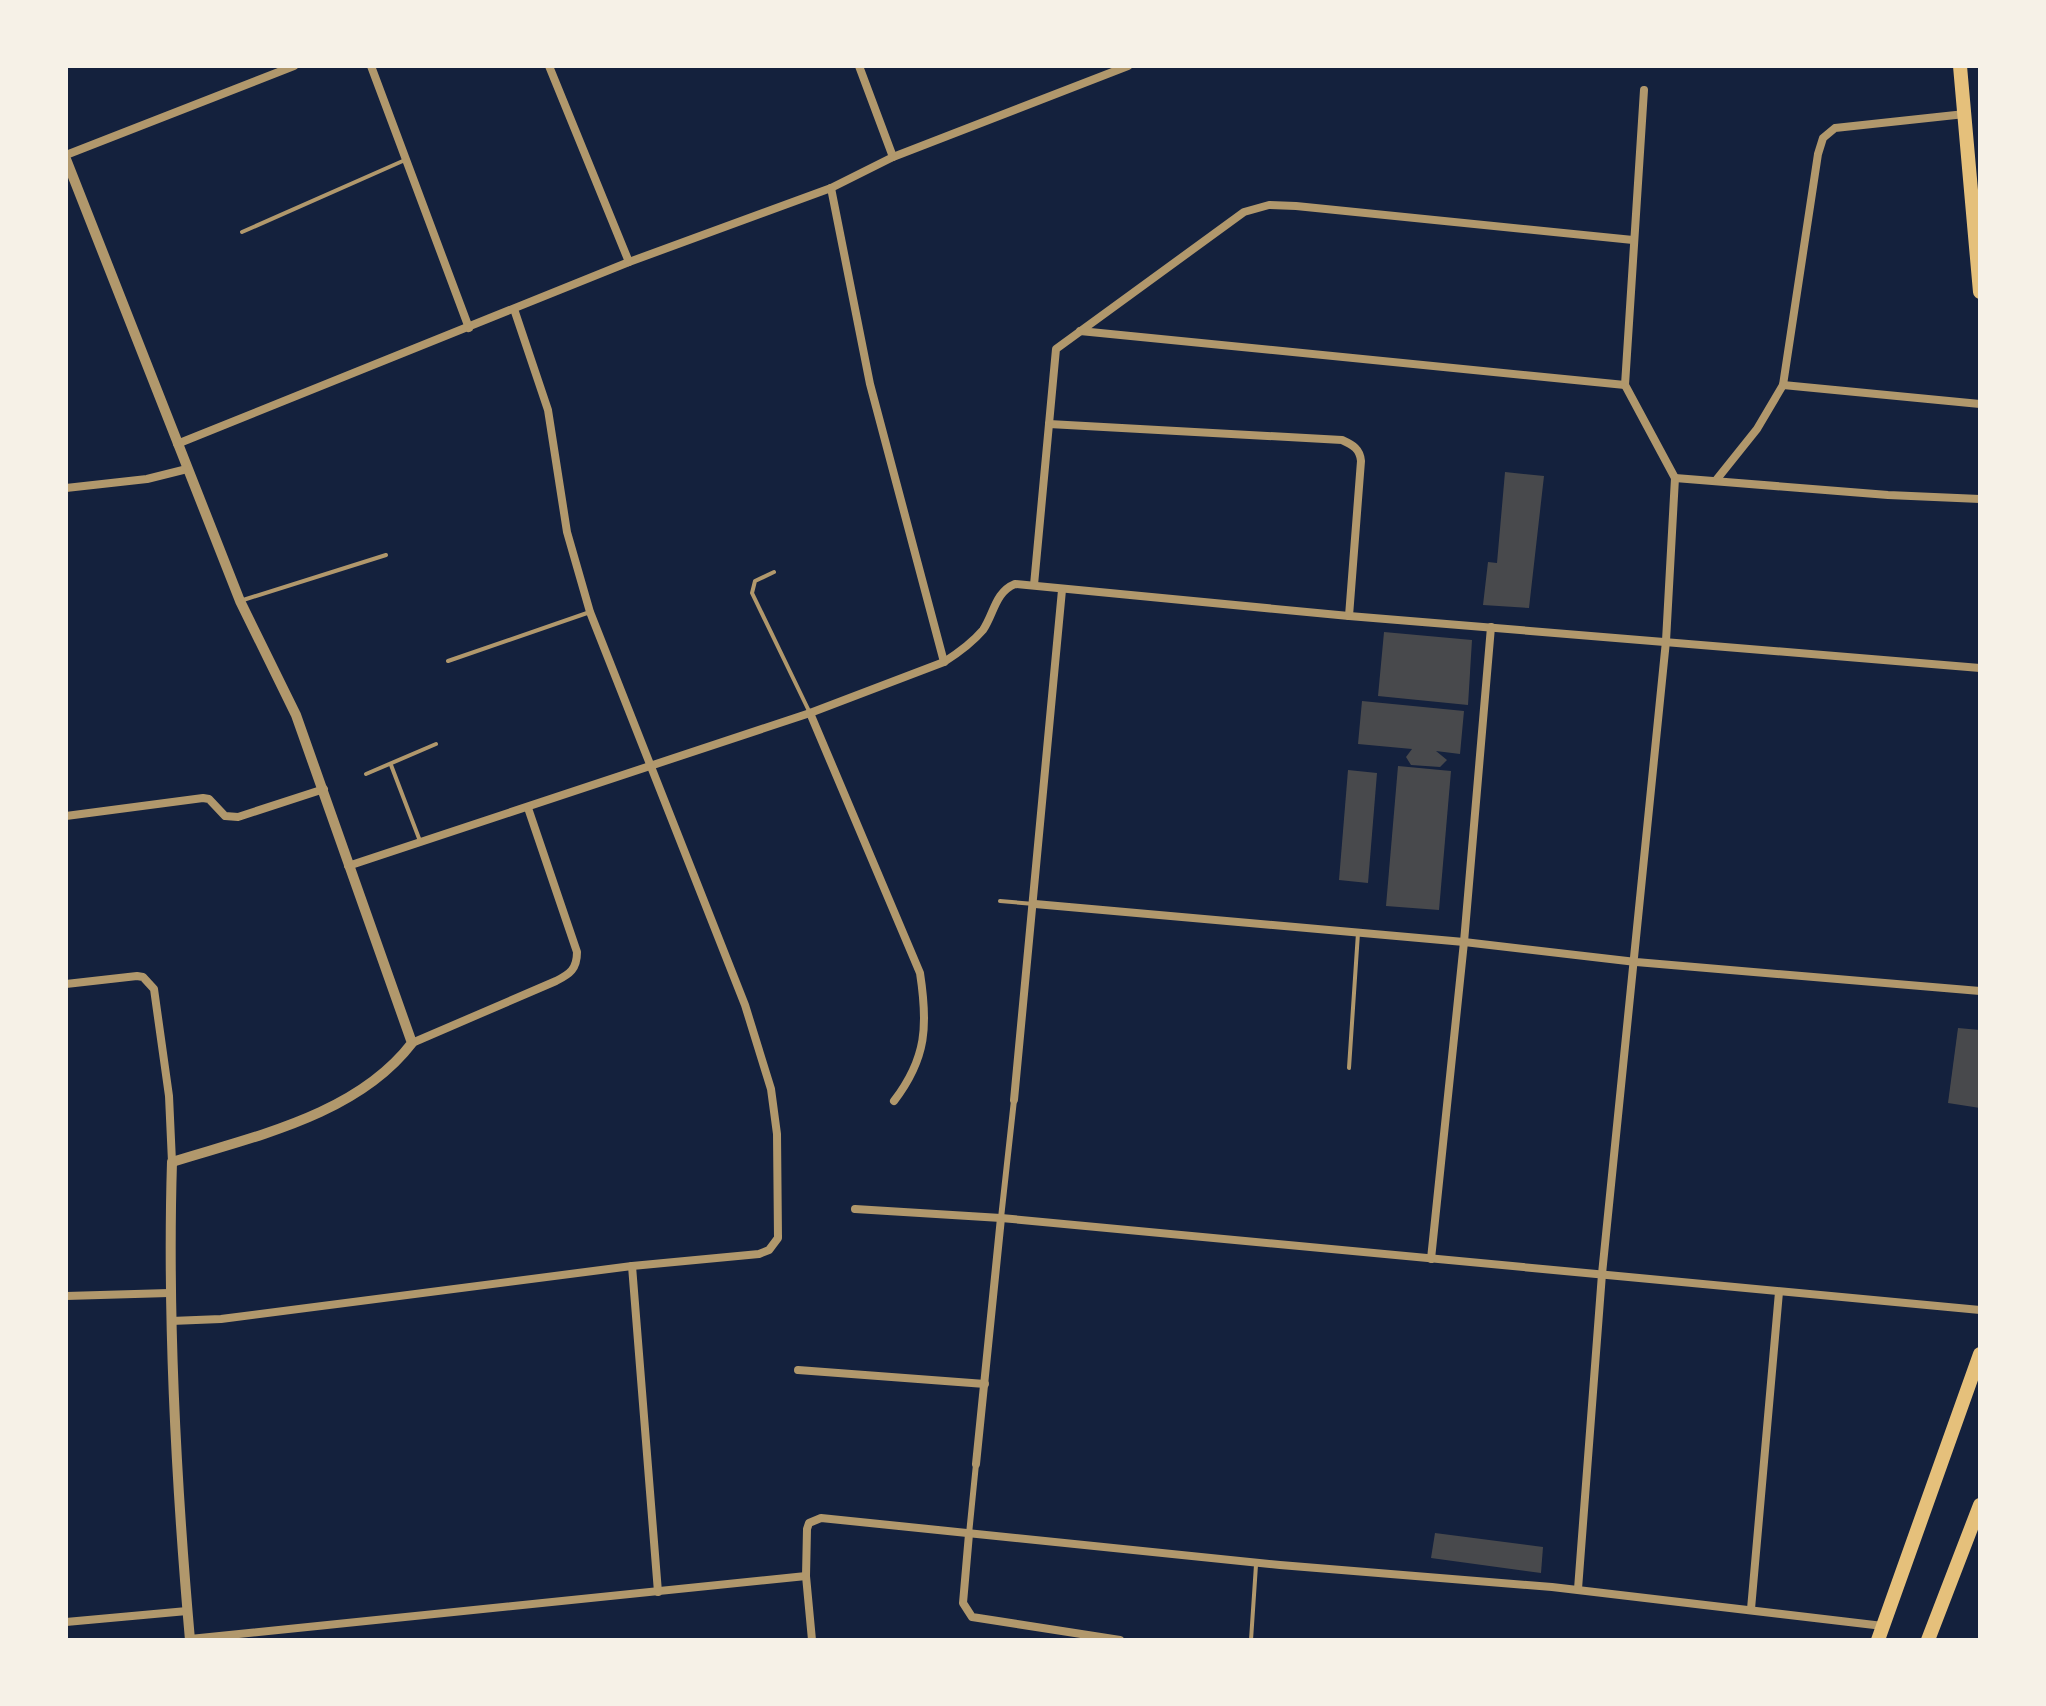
<svg xmlns="http://www.w3.org/2000/svg" width="2046" height="1706" viewBox="0 0 2046 1706" font-family="'Sofia Sans Condensed',sans-serif">
<style>
.building{fill:#48494c}
.lines{fill:none;stroke-linecap:round;stroke-linejoin:round}
.service{stroke:#b1986c;stroke-width:4}
.pedestrian{stroke:#b1986c;stroke-width:6}
.minor{stroke:#b1986c;stroke-width:8}
.tertiary{stroke:#b1986c;stroke-width:10}
.primary{stroke:#e5c07b;stroke-width:14}
</style>
<rect width="100%" height="100%" fill="#14213d"/>
<g class="building">
<polygon points="1505,472 1544,476 1529,608 1483,605 1488,562 1497,563"/>
<polygon points="1384,632 1472,640 1468,705 1378,696"/>
<polygon points="1362,701 1464,711 1460,754 1436,751 1447,760 1440,767 1411,765 1406,757 1412,749 1358,744"/>
<polygon points="1398,766 1451,771 1439,910 1386,906"/>
<polygon points="1348,770 1377,773 1368,883 1339,880"/>
<polygon points="1958,1028 1980,1030 1980,1108 1948,1103"/>
<polygon points="1435,1533 1543,1547 1541,1573 1431,1558"/>
</g>
<g class="lines">
<g class="service">
<polyline points="242,232 405,160"/>
<polyline points="774,572 755,581 752,593 809,711"/>
<polyline points="240,601 386,555"/>
<polyline points="448,661 590,612"/>
<polyline points="391,765 420,841"/>
<polyline points="366,774 436,744"/>
<polyline points="1000,901 1034,904"/>
<polyline points="1349,1068 1358,933"/>
<polyline points="1251,1640 1256,1565"/>
</g>
<g class="pedestrian">
<polyline points="1001,1218 1014,1100"/>
<polyline points="969,1534 976,1464"/>
</g>
<g class="minor">
<polyline points="371,66 469,328"/>
<polyline points="549,66 629,262"/>
<polyline points="859,66 893,157"/>
<polyline points="66,155 294,66"/>
<polyline points="831,188 870,384 944,662"/>
<polyline points="1080,331 1625,385"/>
<polyline points="1783,385 1980,404"/>
<path d="M 1049,424 L 1342,440 C 1353,445 1360,449 1361,461 L 1349,616"/>
<polyline points="177,444 629,262 831,188 893,157 1128,66"/>
<polyline points="1675,478 1888,495 1980,499"/>
<polyline points="1717,479 1757,429 1783,385 1818,154 1823,138 1835,128 1965,114"/>
<polyline points="66,488 147,479 187,469"/>
<polyline points="1034,585 1056,349 1244,212 1269,205 1296,206 1633,240"/>
<path d="M 810,713 L 920,973 C 928,1025 927,1058 894,1101"/>
<polyline points="66,816 203,798 209,799 225,816 238,817 324,789"/>
<path d="M 348,866 L 810,713 L 944,662 C 958,653 972,643 983,630 C 994,614 995,592 1015,584 L 1349,616 L 1980,668"/>
<polyline points="1035,904 1464,942 1636,962 1980,991"/>
<polyline points="66,984 137,976 143,977 154,989 169,1096 172,1162"/>
<path d="M 412,1043 L 556,981 C 570,974 577,969 577,952 L 528,808"/>
<polyline points="1014,1100 1062,590"/>
<polyline points="855,1209 1001,1218 1980,1310"/>
<polyline points="1431,1259 1464,942 1491,627"/>
<polyline points="632,1266 658,1592"/>
<polyline points="66,1296 169,1293"/>
<polyline points="171,1321 221,1319 632,1266 759,1254 769,1250 778,1238 777,1134 771,1089 745,1005 590,612 567,532 548,410 514,309"/>
<polyline points="798,1370 985,1384"/>
<polyline points="976,1464 1001,1218"/>
<polyline points="969,1534 963,1603 972,1617 1120,1640"/>
<polyline points="1578,1589 1602,1274 1666,641 1675,478 1625,385 1644,90"/>
<polyline points="1751,1609 1779,1292"/>
<polyline points="66,1622 187,1611"/>
<polyline points="190,1639 806,1576"/>
<polyline points="812,1640 806,1576 807,1529 809,1523 821,1518 1280,1565 1552,1587 1883,1626"/>
</g>
<path class="tertiary" d="M 66,159 L 240,601 L 296,715 L 412,1043 C 357,1115 255,1136 172,1162 C 167,1322 176,1481 190,1640"/>
<g class="primary">
<polyline points="1960,66 1980,292"/>
<polyline points="1878,1640 1980,1354"/>
<polyline points="1928,1640 1980,1505"/>
</g>
</g>
<rect width="2046" height="1706" fill="none" stroke="#f6f1e7" stroke-width="136"/>
</svg>
